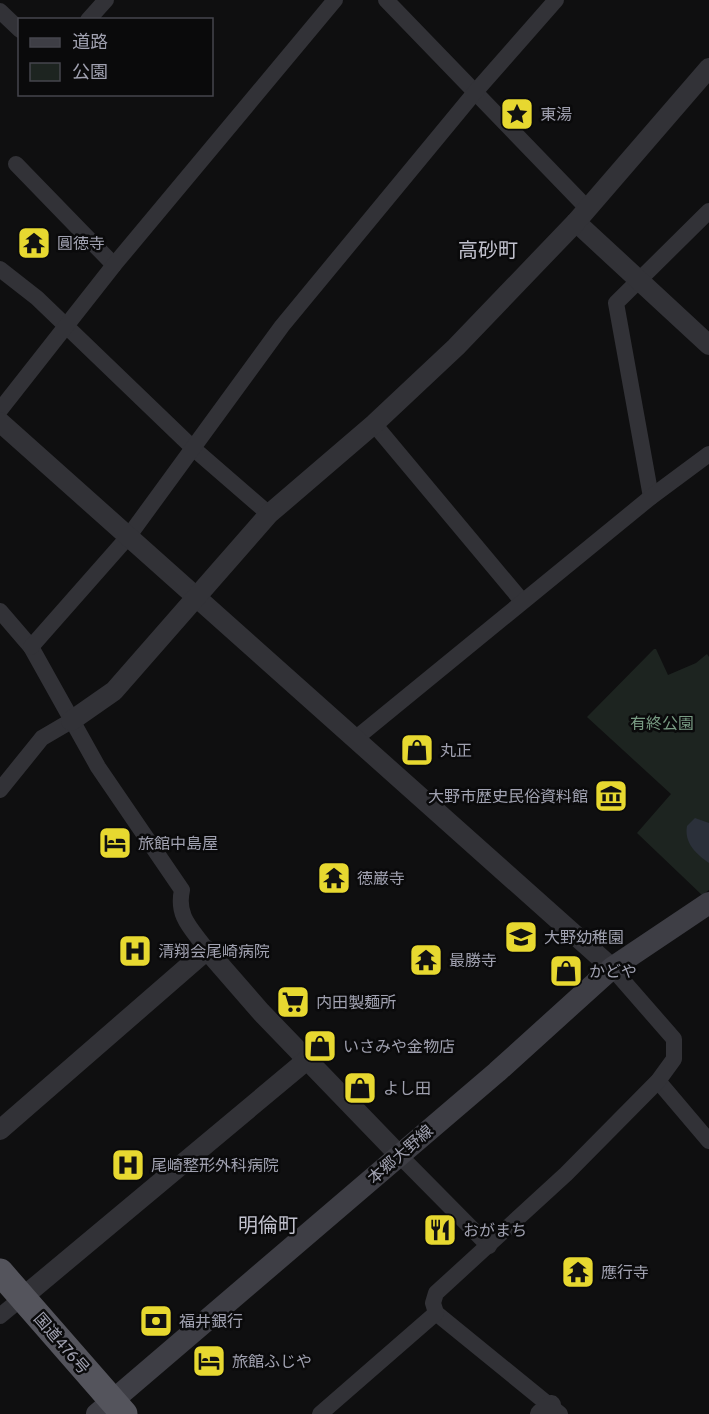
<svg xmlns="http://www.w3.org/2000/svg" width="709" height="1414" viewBox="0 0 709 1414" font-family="Overpass,'Noto Sans JP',sans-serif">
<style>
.green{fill:#1d2420}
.water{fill:#2b303a}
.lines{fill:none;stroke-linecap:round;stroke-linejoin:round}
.minor{stroke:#323237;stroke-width:16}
.tertiary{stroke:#323237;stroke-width:20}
.secondary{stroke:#3e3e45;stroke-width:22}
.trunk{stroke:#54545c;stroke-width:27}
.labels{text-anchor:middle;stroke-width:5;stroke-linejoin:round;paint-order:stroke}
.poi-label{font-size:16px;fill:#a0a1b0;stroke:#0a0a0b;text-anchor:start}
.park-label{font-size:16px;fill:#789b83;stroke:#0a0a0b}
.street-label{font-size:16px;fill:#a0a1b0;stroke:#0a0a0b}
.quarter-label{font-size:20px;fill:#c1c1cd;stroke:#0a0a0b}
</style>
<rect width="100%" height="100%" fill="#0f0f10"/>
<polygon class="green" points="654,649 656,649 668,675 696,663 707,654 709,657 709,890 702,895 637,833 671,794 587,717"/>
<path class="water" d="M 695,818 L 709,823 L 709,863 C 696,854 684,843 687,826 Z"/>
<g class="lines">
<g class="minor">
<polyline points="386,0 587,208"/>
<polyline points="0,11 20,30"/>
<polyline points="88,20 106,0"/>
<polyline points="16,164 114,265"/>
<polyline points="0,269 37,298 194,449 269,514"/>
<polyline points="0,410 114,265 335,0"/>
<polyline points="374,424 522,601"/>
<polyline points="651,497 616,303 709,211"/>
<path d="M 0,611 L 31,647 L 98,767 L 182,890 C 176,917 192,929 207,950"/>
<polyline points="31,647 128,537 282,326 476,91 556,0"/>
<polyline points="355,739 651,497 709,454"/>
<polyline points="0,790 42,738 71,721"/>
<polyline points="658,1081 709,1141"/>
<polyline points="399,1155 489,1246"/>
<polyline points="436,1313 560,1414"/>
<polyline points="0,1316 23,1297"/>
<polyline points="320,1414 436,1313 433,1303 436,1293 566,1174 658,1081 674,1059 674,1039 612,968"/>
</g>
<g class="tertiary">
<polyline points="576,222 709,345"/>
<polyline points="0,422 612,968"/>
<polyline points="71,721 114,691 269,514 374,424 456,347 576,222 709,68"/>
<polyline points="0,1130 207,950 261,1012 399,1155"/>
<polyline points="23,1297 308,1059"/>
<polyline points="540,1414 551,1405"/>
</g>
<polyline class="secondary" points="97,1414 497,1072 612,968 709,903"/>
<polyline class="trunk" points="0,1272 124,1414"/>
</g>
<defs>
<g id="sight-square" transform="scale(1.725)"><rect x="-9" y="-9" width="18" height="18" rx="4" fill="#e7d830" stroke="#0a0a0b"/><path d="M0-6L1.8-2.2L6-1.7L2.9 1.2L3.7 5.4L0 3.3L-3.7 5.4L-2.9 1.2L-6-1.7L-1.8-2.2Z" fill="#111"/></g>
<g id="temple-square" transform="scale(1.725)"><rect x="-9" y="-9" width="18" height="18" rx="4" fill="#e7d830" stroke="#0a0a0b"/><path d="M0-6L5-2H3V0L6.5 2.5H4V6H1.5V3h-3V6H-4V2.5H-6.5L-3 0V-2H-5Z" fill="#111"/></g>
<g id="shop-square" transform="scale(1.725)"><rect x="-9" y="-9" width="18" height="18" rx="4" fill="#e7d830" stroke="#0a0a0b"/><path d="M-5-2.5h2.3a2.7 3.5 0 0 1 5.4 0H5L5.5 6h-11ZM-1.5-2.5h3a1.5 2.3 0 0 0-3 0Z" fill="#111"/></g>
<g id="museum-square" transform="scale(1.725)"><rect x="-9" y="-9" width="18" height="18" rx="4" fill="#e7d830" stroke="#0a0a0b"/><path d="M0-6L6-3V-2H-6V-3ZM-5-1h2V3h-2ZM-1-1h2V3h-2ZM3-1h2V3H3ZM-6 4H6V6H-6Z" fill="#111"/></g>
<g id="hotel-square" transform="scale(1.725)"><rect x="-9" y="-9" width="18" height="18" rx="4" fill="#e7d830" stroke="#0a0a0b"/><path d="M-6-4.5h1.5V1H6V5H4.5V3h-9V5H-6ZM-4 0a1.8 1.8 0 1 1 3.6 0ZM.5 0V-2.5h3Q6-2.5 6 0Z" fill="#111"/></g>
<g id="school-square" transform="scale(1.725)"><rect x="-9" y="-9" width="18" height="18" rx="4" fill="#e7d830" stroke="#0a0a0b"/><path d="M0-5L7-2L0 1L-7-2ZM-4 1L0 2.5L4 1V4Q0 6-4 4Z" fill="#111"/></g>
<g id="hospital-square" transform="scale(1.725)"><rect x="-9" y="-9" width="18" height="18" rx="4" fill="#e7d830" stroke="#0a0a0b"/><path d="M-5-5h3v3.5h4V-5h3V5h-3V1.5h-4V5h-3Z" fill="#111"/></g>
<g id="supermarket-square" transform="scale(1.725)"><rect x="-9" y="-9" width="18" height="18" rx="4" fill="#e7d830" stroke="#0a0a0b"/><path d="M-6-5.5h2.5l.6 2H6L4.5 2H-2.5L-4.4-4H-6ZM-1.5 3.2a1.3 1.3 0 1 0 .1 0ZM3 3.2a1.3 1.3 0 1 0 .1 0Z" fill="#111"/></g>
<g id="restaurant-square" transform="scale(1.725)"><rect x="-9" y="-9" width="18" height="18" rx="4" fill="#e7d830" stroke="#0a0a0b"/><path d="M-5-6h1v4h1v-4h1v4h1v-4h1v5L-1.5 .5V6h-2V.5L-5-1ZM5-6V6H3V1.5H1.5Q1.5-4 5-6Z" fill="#111"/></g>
<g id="bank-square" transform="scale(1.725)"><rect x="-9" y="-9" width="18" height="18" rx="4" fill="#e7d830" stroke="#0a0a0b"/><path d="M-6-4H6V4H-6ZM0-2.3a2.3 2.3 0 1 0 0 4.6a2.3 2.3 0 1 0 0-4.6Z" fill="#111"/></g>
</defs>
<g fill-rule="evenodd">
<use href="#sight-square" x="517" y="114"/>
<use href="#temple-square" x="34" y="243"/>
<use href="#shop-square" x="417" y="750"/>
<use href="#museum-square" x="611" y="796"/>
<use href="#hotel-square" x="115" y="843"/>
<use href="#temple-square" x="334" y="878"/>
<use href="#school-square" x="521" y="937"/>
<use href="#hospital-square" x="135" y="951"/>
<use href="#temple-square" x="426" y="960"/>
<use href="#shop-square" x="566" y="971"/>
<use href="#supermarket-square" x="293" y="1002"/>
<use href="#shop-square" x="320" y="1046"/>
<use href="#shop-square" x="360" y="1088"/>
<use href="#hospital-square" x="128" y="1165"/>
<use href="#restaurant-square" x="440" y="1230"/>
<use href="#temple-square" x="578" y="1272"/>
<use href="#bank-square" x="156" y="1321"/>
<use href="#hotel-square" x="209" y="1361"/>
</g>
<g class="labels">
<g class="poi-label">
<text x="540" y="120">東湯</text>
<text x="57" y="249">圓徳寺</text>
<text x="440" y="756">丸正</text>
<text x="588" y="802" text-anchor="end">大野市歴史民俗資料館</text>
<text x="138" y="849">旅館中島屋</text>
<text x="357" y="884">徳巌寺</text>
<text x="544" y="943">大野幼稚園</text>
<text x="158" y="957">清翔会尾崎病院</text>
<text x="449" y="966">最勝寺</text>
<text x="589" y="977">かどや</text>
<text x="316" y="1008">内田製麺所</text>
<text x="343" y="1052">いさみや金物店</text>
<text x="383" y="1094">よし田</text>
<text x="151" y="1171">尾崎整形外科病院</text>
<text x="463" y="1236">おがまち</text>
<text x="601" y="1278">應行寺</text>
<text x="179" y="1327">福井銀行</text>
<text x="232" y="1367">旅館ふじや</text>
</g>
<g class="park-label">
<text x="662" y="729">有終公園</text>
</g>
<g class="street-label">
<text transform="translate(400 1154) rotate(-41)" y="6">本郷大野線</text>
<text transform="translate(62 1343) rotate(49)" y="6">国道476号</text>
</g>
<g class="quarter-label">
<text x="488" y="257">高砂町</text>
<text x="268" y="1232">明倫町</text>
</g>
</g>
<rect x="18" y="18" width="195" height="78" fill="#0a0a0b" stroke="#46464d" stroke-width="1.5"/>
<rect x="30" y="38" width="30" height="9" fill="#3e3e45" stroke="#46464d" stroke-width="1.5"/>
<text x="72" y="48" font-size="18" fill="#a0a1b0">道路</text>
<rect x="30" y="63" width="30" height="18" fill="#1d2420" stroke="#46464d" stroke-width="1.5"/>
<text x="72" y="78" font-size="18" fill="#a0a1b0">公園</text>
</svg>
